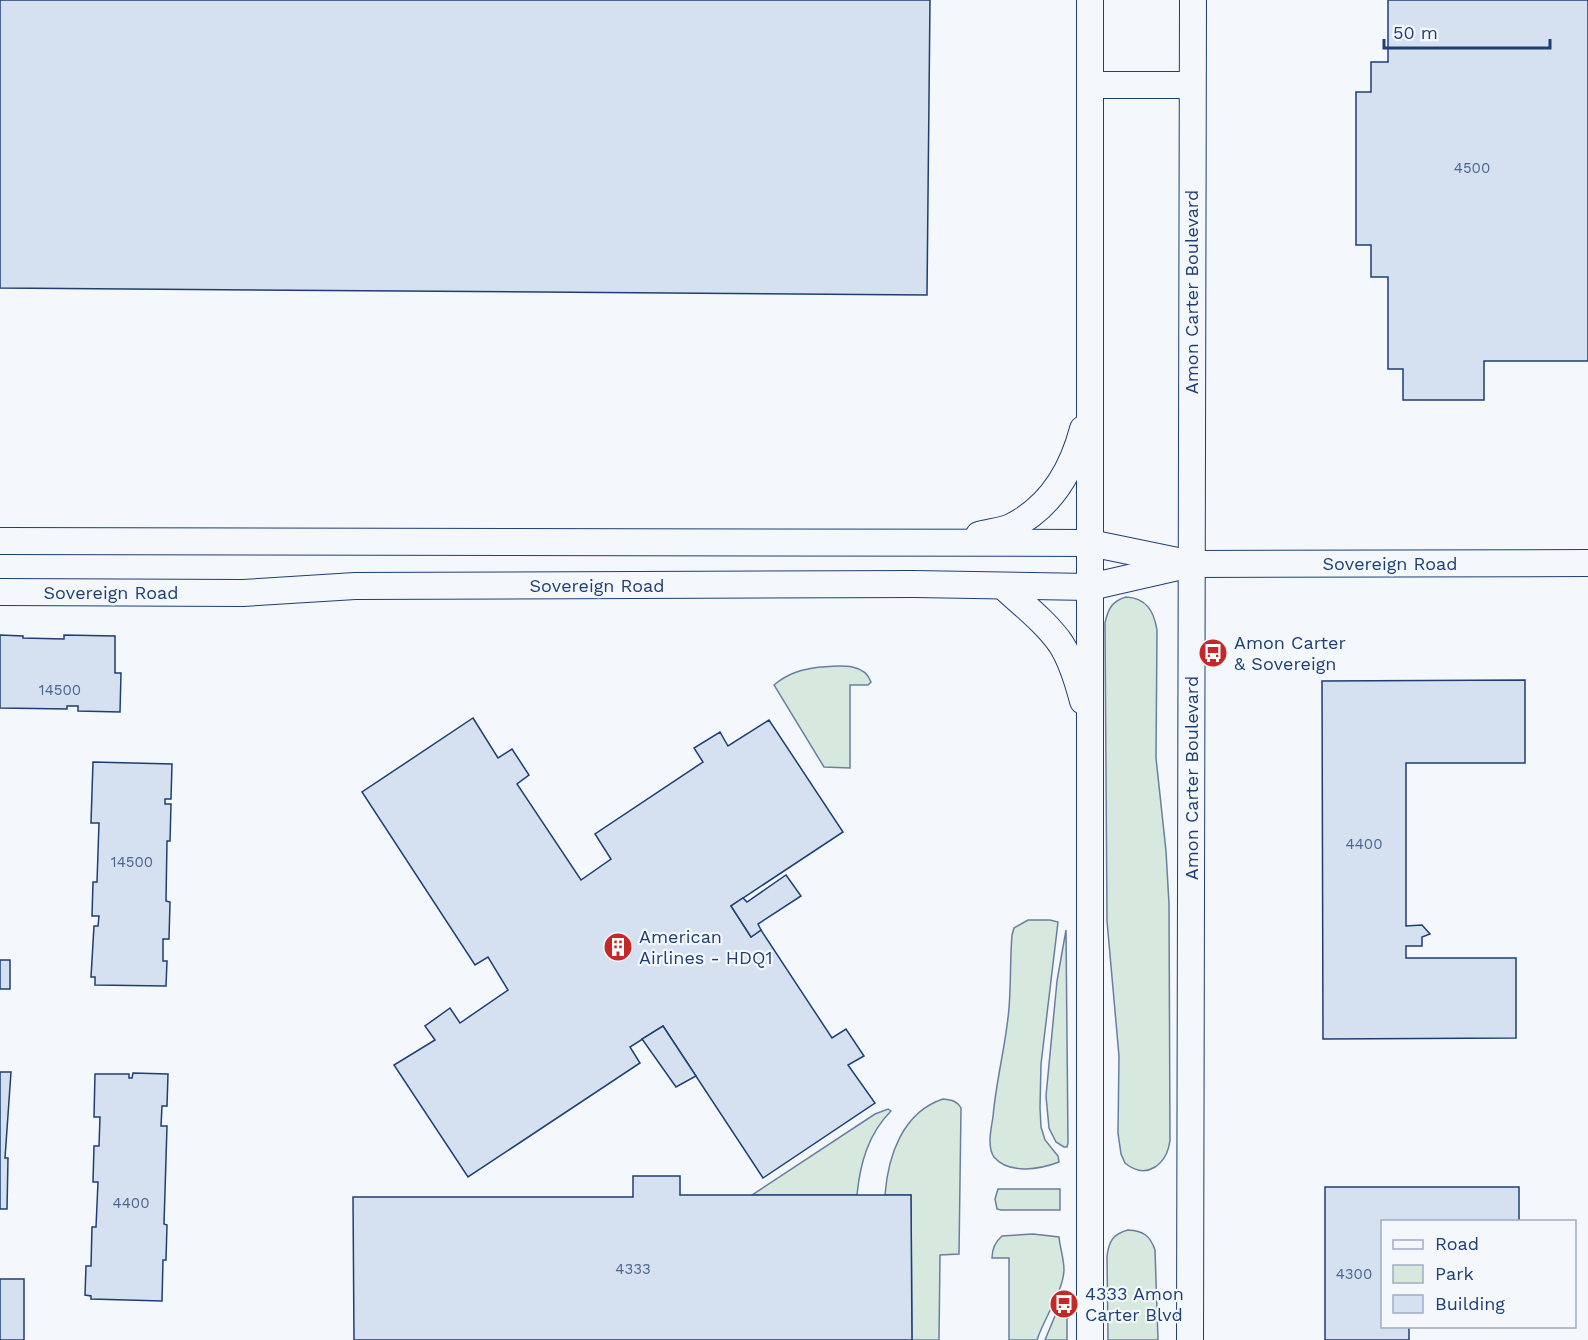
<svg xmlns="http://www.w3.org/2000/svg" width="1588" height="1340" viewBox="0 0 1588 1340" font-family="'Work Sans',sans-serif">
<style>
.green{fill:#d7e8df;stroke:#687fa3;stroke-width:1.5}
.building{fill:#d5e0f0;stroke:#1d3f73;stroke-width:1.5}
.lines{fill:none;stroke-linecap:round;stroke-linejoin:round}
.minor-casing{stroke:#1d3f73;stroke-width:28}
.minor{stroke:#f4f7fb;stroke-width:26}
.labels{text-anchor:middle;stroke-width:4.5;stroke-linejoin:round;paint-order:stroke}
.number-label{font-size:15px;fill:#4b6792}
.street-label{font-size:18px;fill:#1d3f73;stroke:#f4f7fb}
.poi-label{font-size:18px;fill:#1d3f73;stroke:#f4f7fb;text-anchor:start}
</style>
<rect width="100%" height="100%" fill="#f4f7fb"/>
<g class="green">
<path d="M 1126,597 C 1147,598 1154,612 1157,630 L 1156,758 L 1166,851 L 1169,904 L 1170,1140 C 1167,1164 1147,1181 1125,1163 L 1121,1154 L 1118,1133 L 1119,1056 L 1107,921 L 1105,623 C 1108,609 1112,601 1126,597 Z"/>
<path d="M 820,667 C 838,666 864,662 871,682 L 868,685 L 850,685 L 850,768 L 824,767 L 774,685 C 788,673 803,669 820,667 Z"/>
<path d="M 1028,920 L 1050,920 L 1058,922 L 1041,1064 L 1040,1108 L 1041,1127 L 1045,1140 L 1058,1156 L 1059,1162 C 1041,1169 1009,1175 994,1157 C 987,1148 991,1128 993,1117 C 996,1080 1006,1045 1009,1008 C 1011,984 1010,959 1012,935 L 1014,928 Z"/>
<polygon points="1066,930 1068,1143 1067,1147 1064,1147 1056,1142 1049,1128 1046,1096 1057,981"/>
<path d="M 943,1099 C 952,1100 957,1101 961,1108 L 959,1254 L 940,1255 L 939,1340 L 912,1340 L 911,1195 L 885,1195 C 888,1155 903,1112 943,1099 Z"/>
<path d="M 888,1109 L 891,1111 C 868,1134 860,1164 857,1195 L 752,1195 L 875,1114 Z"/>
<polygon points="998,1189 1060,1189 1060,1210 1001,1210 997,1209 995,1199"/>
<path d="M 1128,1230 C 1143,1231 1150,1235 1155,1250 L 1158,1340 L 1108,1340 L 1107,1256 C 1109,1241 1113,1234 1128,1230 Z"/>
<path d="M 1033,1234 L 1059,1237 C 1060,1248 1064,1259 1064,1270 C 1063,1292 1044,1318 1037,1340 L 1009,1340 L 1009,1258 L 992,1258 C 992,1249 995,1242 1002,1236 Z"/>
<polygon points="1067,1297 1067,1340 1045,1340 1057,1311"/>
</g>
<g class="building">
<polygon points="0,0 930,0 927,295 0,288"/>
<polygon points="1388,0 1588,0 1588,361 1484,361 1484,400 1403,400 1403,369 1388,369 1388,277 1371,277 1371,245 1356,245 1356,92 1371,92 1371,62 1388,62"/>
<polygon points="0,635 23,636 23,638 64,639 64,635 115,636 115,673 121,673 120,712 78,711 78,706 67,706 67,709 0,708"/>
<polygon points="1525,680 1525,763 1406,763 1406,926 1422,925 1430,934 1422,937 1422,946 1406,946 1406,958 1516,958 1516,1038 1323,1039 1322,681"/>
<polygon points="473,718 498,758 512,749 529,775 517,784 581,880 611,859 595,834 703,762 694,748 720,732 728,746 769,720 843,832 731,906 751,937 761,930 832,1038 846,1029 864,1056 848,1065 875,1103 763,1178 663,1026 630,1047 640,1063 468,1177 394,1065 435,1040 425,1026 450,1008 460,1023 508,990 488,957 475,965 362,792"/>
<polygon points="93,762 172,764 171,799 165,799 165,804 171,804 170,841 167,841 166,901 170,902 169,939 163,939 163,961 167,961 166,986 95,985 95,977 91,977 94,926 98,926 99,916 92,916 93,882 97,882 99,823 91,823"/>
<polygon points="786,875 801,896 758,924 761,930 751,937 731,906 743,898 747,902"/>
<rect x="0" y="960" width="10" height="29"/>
<polygon points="663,1026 696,1076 676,1087 642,1039"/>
<polygon points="0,1072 11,1072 5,1158 8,1158 7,1209 0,1209"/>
<polygon points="133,1073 168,1074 167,1106 162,1106 161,1126 167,1126 164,1224 167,1225 166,1260 163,1260 162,1301 91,1299 91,1296 85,1295 86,1266 91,1266 92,1227 96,1227 98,1182 93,1182 94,1146 99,1146 100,1117 94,1117 95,1074 129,1074 129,1078 132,1078"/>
<polygon points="633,1176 680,1176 680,1195 911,1195 912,1340 354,1340 353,1197 633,1197"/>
<polygon points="1325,1187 1519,1187 1519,1222 1382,1222 1382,1326 1409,1326 1409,1340 1325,1340"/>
<rect x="0" y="1279" width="24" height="61"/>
</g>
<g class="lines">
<g class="minor-casing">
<g id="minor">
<polyline points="1090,85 1192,85"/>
<path d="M 979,535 C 989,532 1002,531 1011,527 C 1051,507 1072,471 1083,429"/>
<polyline points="0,541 1090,543 1192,564 1588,563"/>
<path d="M 1003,586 C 1022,604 1046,622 1061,644 C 1072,661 1078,682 1083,701"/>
<polyline points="0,592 243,593 355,586 914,584 1090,587 1182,566"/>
<polyline points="1090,1340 1090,0"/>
<polyline points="1190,1340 1193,0"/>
</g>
</g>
<use href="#minor" class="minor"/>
</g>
<defs>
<g id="bus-disc" transform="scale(1.5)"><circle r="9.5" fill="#c62828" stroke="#f4f7fb"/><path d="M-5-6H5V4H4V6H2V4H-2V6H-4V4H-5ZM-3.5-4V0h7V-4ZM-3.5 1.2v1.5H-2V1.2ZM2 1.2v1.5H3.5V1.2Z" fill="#fff"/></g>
<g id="building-disc" transform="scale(1.5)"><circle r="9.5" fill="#c62828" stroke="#f4f7fb"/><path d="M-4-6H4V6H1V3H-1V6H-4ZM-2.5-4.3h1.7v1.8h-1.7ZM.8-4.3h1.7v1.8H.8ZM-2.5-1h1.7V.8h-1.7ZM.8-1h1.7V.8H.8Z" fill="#fff"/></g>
</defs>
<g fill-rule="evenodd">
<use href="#bus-disc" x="1213" y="653"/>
<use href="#building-disc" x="618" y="947"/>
<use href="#bus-disc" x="1064" y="1304"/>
</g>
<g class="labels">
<g class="number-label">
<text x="1472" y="173">4500</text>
<text x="60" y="695">14500</text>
<text x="1364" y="849">4400</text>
<text x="132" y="867">14500</text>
<text x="131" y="1208">4400</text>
<text x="633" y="1274">4333</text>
<text x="1354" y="1279">4300</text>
</g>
<g class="street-label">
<text transform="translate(1192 292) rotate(-90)" y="6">Amon Carter Boulevard</text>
<text x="1390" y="570">Sovereign Road</text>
<text x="597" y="592">Sovereign Road</text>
<text x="111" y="599">Sovereign Road</text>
<text transform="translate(1192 778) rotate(-90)" y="6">Amon Carter Boulevard</text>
</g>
<g class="poi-label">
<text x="1234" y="649">Amon Carter<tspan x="1234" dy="21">&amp; Sovereign</tspan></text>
<text x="639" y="943">American<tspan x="639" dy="21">Airlines - HDQ1</tspan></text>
<text x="1085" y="1300">4333 Amon<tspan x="1085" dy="21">Carter Blvd</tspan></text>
</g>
</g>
<rect x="1381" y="1220" width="195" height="108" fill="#f4f7fb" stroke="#9eadc5" stroke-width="1.5"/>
<rect x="1393" y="1240" width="30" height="9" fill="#f4f7fb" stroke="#9eadc5" stroke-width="1.5"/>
<text x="1435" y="1250" font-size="18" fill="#1d3f73">Road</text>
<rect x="1393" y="1265" width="30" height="18" fill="#d7e8df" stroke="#9eadc5" stroke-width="1.5"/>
<text x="1435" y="1280" font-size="18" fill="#1d3f73">Park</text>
<rect x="1393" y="1295" width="30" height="18" fill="#d5e0f0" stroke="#9eadc5" stroke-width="1.5"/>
<text x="1435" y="1310" font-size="18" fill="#1d3f73">Building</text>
<path d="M1384 39v9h166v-9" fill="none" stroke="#1d3f73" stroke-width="3"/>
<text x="1393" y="39" font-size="18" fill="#1d3f73" stroke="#f4f7fb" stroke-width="4.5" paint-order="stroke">50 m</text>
</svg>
